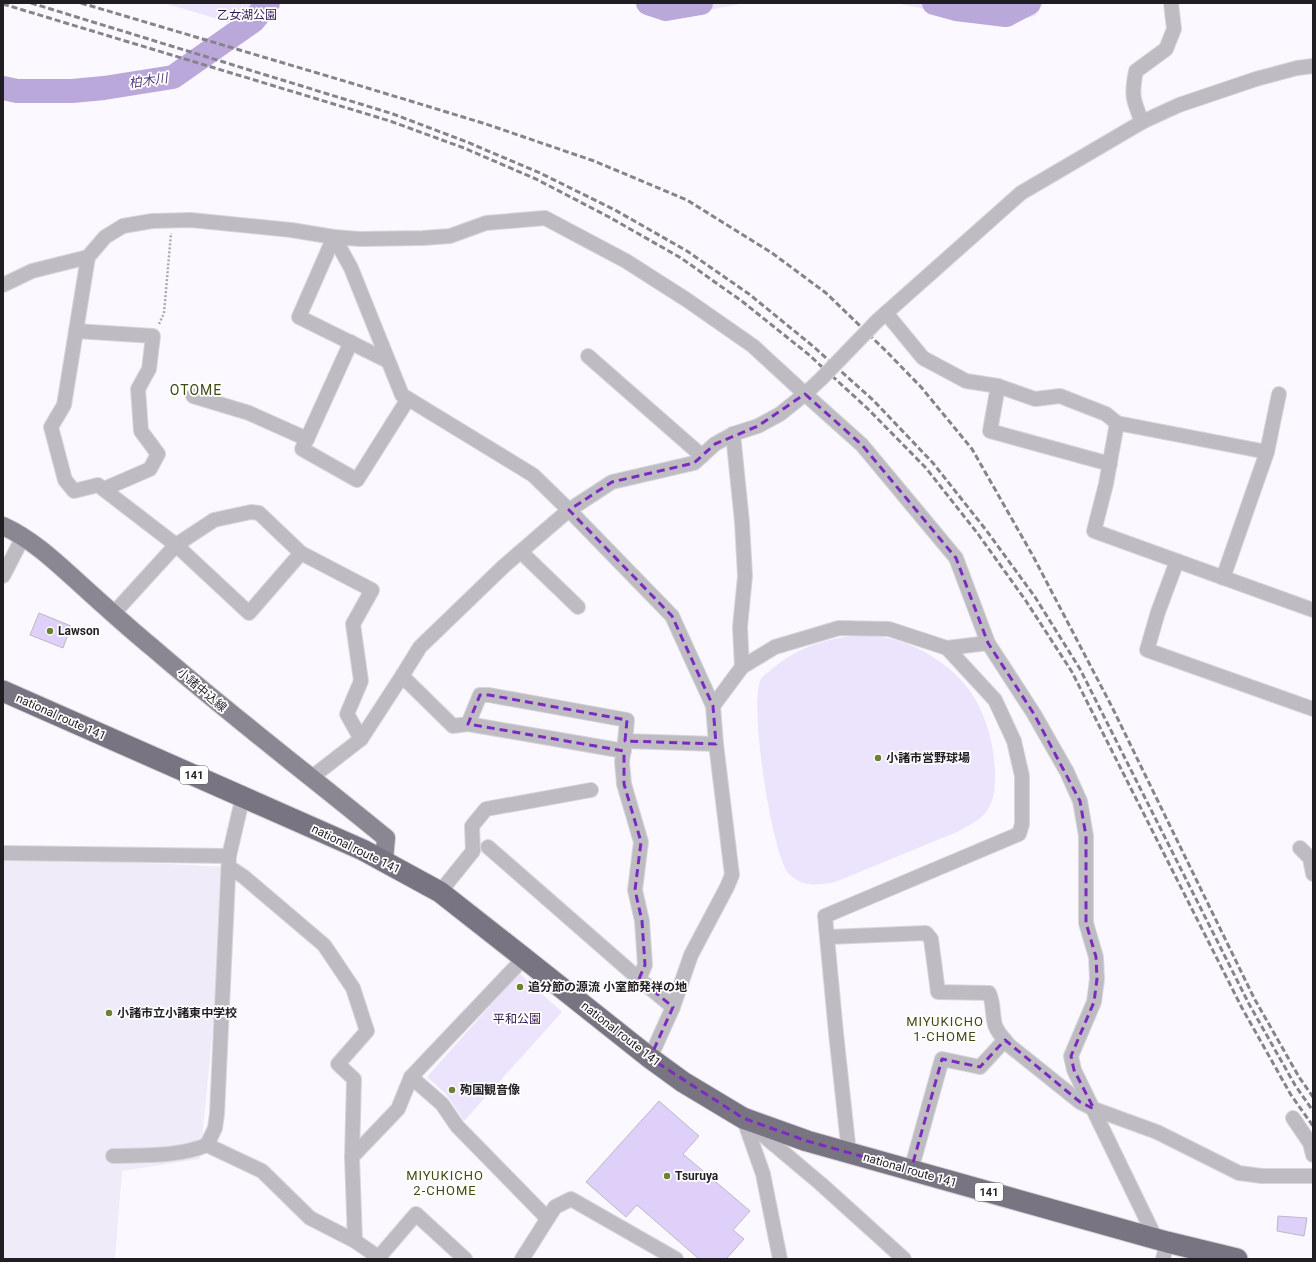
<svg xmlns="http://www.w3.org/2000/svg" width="1316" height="1262" viewBox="0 0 1316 1262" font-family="Roboto,'Noto Sans JP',sans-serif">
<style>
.built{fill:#f0ebf8}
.green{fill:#ece3fd}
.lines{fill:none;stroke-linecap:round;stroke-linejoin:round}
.river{stroke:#bba8da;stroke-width:24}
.building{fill:#ded0f8;stroke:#bcb8c6}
.minor-casing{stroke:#d8d6dc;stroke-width:16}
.major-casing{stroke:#d8d6dc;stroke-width:20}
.highway-casing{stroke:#d8d6dc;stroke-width:23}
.path{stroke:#aba9ae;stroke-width:2.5;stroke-dasharray:2 2;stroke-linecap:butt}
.minor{stroke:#bebcc2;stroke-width:14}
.major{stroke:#8b8792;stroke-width:18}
.highway{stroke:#797481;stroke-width:21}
.rail{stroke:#86848a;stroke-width:3;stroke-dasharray:6 3;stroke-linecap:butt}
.minor-bridge-casing{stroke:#d8d6dc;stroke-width:16;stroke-linecap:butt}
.minor-bridge{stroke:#bebcc2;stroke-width:14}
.marked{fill:none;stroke:#7b2cbf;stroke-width:3;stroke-dasharray:8 5;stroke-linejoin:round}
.poi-dot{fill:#6d8132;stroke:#fff;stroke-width:1.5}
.labels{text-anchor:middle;stroke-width:3.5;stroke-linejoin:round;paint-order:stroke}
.shield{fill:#fff;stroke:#636265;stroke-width:1}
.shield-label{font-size:11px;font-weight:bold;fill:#201e23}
.park-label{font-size:12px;fill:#341852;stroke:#fff}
.poi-label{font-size:12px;font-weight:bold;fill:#201e23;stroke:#fff;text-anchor:start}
.street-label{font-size:12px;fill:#201e23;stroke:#fff}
.water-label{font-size:13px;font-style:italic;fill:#563c79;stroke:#fff}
.neighbourhood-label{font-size:13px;letter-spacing:1px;fill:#3e4b14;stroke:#fff}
.quarter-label{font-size:14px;letter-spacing:1px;fill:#3e4b14;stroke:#fff}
</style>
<rect width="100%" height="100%" fill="#fbf9ff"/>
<polygon class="built" points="3,856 229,867 200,1159 122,1171 115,1259 3,1259"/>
<g class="green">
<polygon points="167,3 273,3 252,29 167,4"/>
<polygon points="637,3 745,3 674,17 643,13"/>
<polygon points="895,3 1044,3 1035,16 1001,24"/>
<path d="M 852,636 C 864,636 876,636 888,638 C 912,643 937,657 955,674 C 982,699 994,737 995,773 C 995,786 995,799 987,811 C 979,821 968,826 957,832 L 835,882 C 817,885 804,888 789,874 C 772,857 748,700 761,679 C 763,675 769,672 772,669 C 795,649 822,640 852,636 Z"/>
<polygon points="519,973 562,1012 464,1121 446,1094 427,1077"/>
</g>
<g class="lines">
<g class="river">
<polyline points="648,3 666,9 701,3"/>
<polyline points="934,3 956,9 1006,15 1029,3"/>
<polyline points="3,88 17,91 72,91 104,88 173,77 253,21 268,3"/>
</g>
</g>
<g class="building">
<polygon points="39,613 71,626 63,648 30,635"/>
<polygon points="659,1101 699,1136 683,1154 750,1211 733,1230 744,1239 726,1259 699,1259 637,1205 626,1217 586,1182"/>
<polygon points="1278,1216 1307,1218 1304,1236 1277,1231"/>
</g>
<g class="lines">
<g class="minor-casing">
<g id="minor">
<path d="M 1142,122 C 1133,100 1131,95 1136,71 L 1166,49 L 1174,29 L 1171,3"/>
<polyline points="334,237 351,268 402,395 533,475 569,510 672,616 713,706 716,744 732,875 727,887 691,955 673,1007 650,1058"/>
<polyline points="334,237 299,317 388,361"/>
<polyline points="3,285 32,271 88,257"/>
<polyline points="886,313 923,358 966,381 998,386 1035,399 1060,396 1106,414 1117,423 1267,452"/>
<polyline points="877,321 1021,193 1142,122 1179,105 1256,79 1297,68 1313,66"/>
<polyline points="76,331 153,336 149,369 138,389 141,431 158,454 150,469 104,489"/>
<polyline points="351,342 307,439 302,449 357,480 408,399"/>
<polyline points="588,356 702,456"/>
<polyline points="998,386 990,431 1110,464"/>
<polyline points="193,396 249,413 307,439"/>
<polyline points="1117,423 1106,484 1094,531 1313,610"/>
<polyline points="733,434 742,522 745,576 740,627 742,667"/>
<polyline points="521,552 578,607"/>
<polyline points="301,553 372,590 353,624 361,681 347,714 361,739"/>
<polyline points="1177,561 1158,612 1147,650 1313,709"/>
<polyline points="3,576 23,537"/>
<polyline points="1223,578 1267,452 1279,394"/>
<polyline points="113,614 176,545 214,520 251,512 259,513 301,553 249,613 176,545 98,485 74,491 65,480 51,427 64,405 88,257 105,237 123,226 152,221 191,220 291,230 334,237 360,239 423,238 450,236 486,223 545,218 626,261 687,300 753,346 805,394 862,445 956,558 988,643 1034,714 1067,772 1080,801 1086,836 1086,923 1096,957 1097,979 1094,1002 1071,1056 1074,1070 1156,1239"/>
<polyline points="402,676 453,726 468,724 480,695 489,695 627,720 625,741 716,744"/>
<polyline points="713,706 742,667 775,647 839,628 889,629 947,648 988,643"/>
<polyline points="468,724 624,751"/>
<polyline points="625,741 622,762 624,784 641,842 635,890 642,921 645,965 639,979"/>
<polyline points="312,777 361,739 402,676 420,647 504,566 569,510 612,482 694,463 715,444 733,434 758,426 780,414 805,394 822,378"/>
<polyline points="488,847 639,979 673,1007"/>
<polyline points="1300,848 1310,858 1313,874"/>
<polyline points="3,853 229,856"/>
<polyline points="229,867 244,877 324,945 353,988 367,1031 338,1064 354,1079 352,1157 355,1241"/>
<polyline points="440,892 473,851 472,826 486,809 591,790"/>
<path d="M 828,937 L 926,933 L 931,939 L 938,992 L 989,993 C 994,1004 992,1014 995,1025 C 998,1034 1005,1040 1010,1046 L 1080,1102 L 1094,1109 L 1157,1132 L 1239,1173 L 1262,1176 L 1313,1176"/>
<polyline points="411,1077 442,1104 457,1126 547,1218"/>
<polyline points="1293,1118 1310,1143 1313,1155"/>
<polyline points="744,1120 763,1174 780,1259"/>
<polyline points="751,1125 821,1184 904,1259"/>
<polyline points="207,1145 262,1171 310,1218 355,1241 381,1259"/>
<polyline points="849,1153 836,1033 825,916 1019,834 1022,824 1022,776 1014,741 995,700 947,648"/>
<path d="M 113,1156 C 144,1155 177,1157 207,1145 L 215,1128 L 217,1114 L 229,856 L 243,796"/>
<polyline points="352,1157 398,1109 411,1077 524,958"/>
<polyline points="911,1170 942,1059 980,1067 1005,1040"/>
<polyline points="379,1257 416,1214 465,1259"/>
<polyline points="522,1259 555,1207 571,1199 676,1259"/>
<polyline points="1163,1259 1167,1242"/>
</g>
</g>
<g class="major-casing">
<path id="major" d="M 3,526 C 36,541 62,568 89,592 C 110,611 131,630 153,648 C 229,714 308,774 386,838 L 384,860"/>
</g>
<g class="highway-casing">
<polyline id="highway" points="3,691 363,850 440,892 524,958 650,1058 683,1082 743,1118 807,1141 1167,1242 1237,1259"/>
</g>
<polyline class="path" points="159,324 164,313 171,233"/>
<use href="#minor" class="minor"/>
<use href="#major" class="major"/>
<use href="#highway" class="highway"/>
<g class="rail">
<polyline points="31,3 393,114 467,142 540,173 615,210 687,251 749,294 814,347 873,400 933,463 986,530 1035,597 1080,669 1249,1004 1295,1085 1313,1111"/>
<polyline points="81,3 351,83 486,124 594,161 687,200 772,253 826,293 886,351 921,387 972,449 1033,556 1112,707 1254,998 1299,1077 1313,1097"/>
<polyline points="3,4 390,121 464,148 536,179 609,217 681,258 743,302 808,354 867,408 926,468 978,534 1026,601 1072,672 1242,1008 1291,1095 1313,1126"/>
</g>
<g class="minor-bridge-casing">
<polyline id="minor-bridge" points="822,378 877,321"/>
</g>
<use href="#minor-bridge" class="minor-bridge"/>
</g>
<path class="marked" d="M 805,394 L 862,445 L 956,558 L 988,643 L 1034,714 L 1080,801 L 1086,836 L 1086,923 L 1096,957 L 1097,979 L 1094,1002 L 1071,1056 L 1074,1070 L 1094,1109 L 1080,1102 L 1005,1040 L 980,1067 L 942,1059 L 911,1170 L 807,1141 L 743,1118 L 650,1058 L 673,1007 L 639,979 L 645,965 L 642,921 L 635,890 L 641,842 L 624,784 L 624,751 L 468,724 L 480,695 L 489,695 L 627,720 L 625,741 L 716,744 L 713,706 L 672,616 L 569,510 L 612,482 L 694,463 L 715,444 L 758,426 Z"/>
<g class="poi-dot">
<circle cx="50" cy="631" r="4"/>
<circle cx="878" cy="758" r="4"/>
<circle cx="520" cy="987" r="4"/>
<circle cx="109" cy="1013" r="4"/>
<circle cx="452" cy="1090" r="4"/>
<circle cx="667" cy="1176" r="4"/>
</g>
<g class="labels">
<g class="shield">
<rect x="180" y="766" width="28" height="18" rx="3"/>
<rect x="975" y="1183" width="28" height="18" rx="3"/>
</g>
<g class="shield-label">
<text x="194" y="779">141</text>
<text x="989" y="1196">141</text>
</g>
<g class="park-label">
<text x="247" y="19">乙女湖公園</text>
<text x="517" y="1023">平和公園</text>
</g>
<g class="poi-label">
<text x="58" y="635">Lawson</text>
<text x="886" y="762">小諸市営野球場</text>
<text x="528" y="991">追分節の源流 小室節発祥の地</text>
<text x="117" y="1017">小諸市立小諸東中学校</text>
<text x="460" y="1094">殉国観音像</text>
<text x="675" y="1180">Tsuruya</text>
</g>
<g class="street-label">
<text transform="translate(202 690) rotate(40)" y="4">小諸中込線</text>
<text transform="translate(61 717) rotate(24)" y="4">national route 141</text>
<text transform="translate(356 849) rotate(26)" y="4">national route 141</text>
<text transform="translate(621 1034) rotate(38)" y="4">national route 141</text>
<text transform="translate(910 1170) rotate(16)" y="4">national route 141</text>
</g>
<g class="water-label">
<text transform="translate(148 80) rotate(-8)" y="5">柏木川</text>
</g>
<g class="neighbourhood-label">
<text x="945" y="1026">MIYUKICHO<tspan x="945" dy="15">1-CHOME</tspan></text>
<text x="445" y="1180">MIYUKICHO<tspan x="445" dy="15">2-CHOME</tspan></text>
</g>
<g class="quarter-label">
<text x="196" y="395">OTOME</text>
</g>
</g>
<rect width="1316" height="1262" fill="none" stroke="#201e23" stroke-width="8"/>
</svg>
